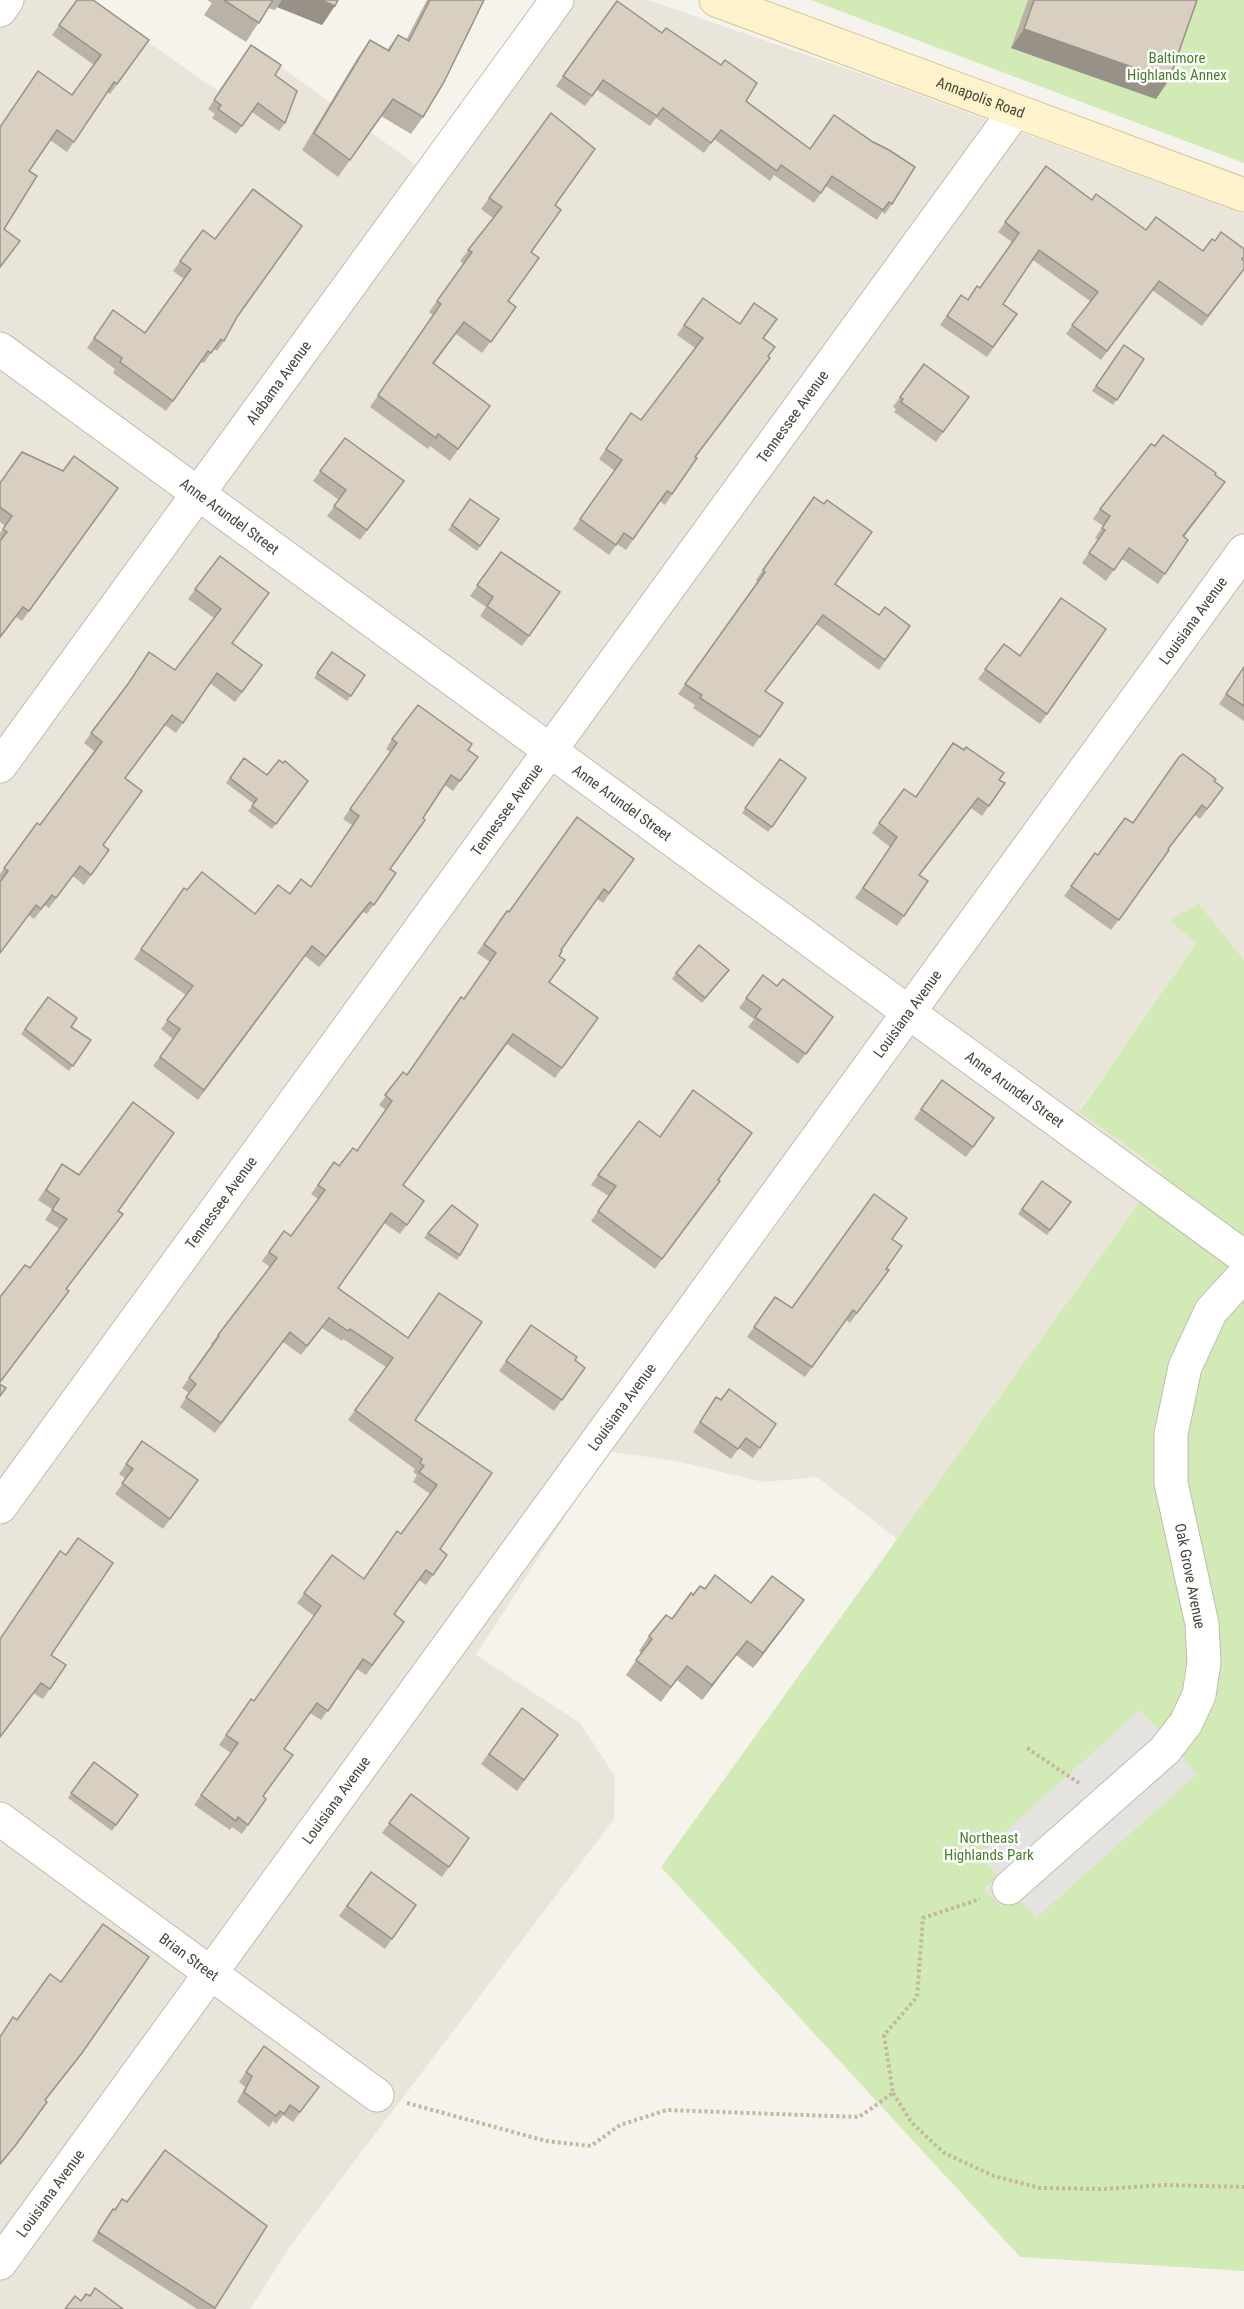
<svg xmlns="http://www.w3.org/2000/svg" width="1244" height="2309" viewBox="0 0 1244 2309" font-family="'Roboto Condensed',sans-serif">
<style>
.residential{fill:#eae5da}
.green{fill:#d2eab5}
.parking{fill:#e5e3e0}
.lines{fill:none;stroke-linecap:round;stroke-linejoin:round}
.minor-casing{stroke:#c2bbae;stroke-width:35}
.secondary-casing{stroke:#d6c79b;stroke-width:35}
.path{stroke:#c4b79f;stroke-width:4;stroke-dasharray:3 3;stroke-linecap:butt}
.minor{stroke:#fff;stroke-width:33}
.secondary{stroke:#fff3cd;stroke-width:33}
.wall{fill:#bab2a6}
.shaded-wall{fill:#979187}
.building{fill:#d8cfc1;stroke:#979187;stroke-width:1.5}
.labels{text-anchor:middle;stroke-width:5;stroke-linejoin:round;paint-order:stroke}
.park-label{font-size:15px;fill:#4a7f2a;stroke:#fff}
.street-label{font-size:15px;fill:#4b4439;stroke:#fff}
</style>
<rect width="100%" height="100%" fill="#f6f3ec"/>
<polygon class="residential" points="0,0 88,0 218,91 251,45 439,182 575,0 648,0 873,78 1244,214 1244,960 1198,903 1169,921 1196,943 1079,1111 1162,1171 897,1539 817,1477 763,1482 676,1461 607,1451 476,1655 580,1723 615,1776 614,1819 291,2245 250,2309 0,2309"/>
<g class="green">
<polygon points="811,0 1244,0 1244,163"/>
<polygon points="1198,903 1244,960 1244,2271 1020,2257 661,1867 1162,1171 1079,1112 1196,943 1169,921"/>
</g>
<polygon class="parking" points="1140,1710 1197,1774 1036,1918 1015,1895 1001,1907 984,1889 998,1876 980,1854"/>
<g class="lines">
<g class="minor-casing">
<g id="minor">
<polyline points="0,10 7,0"/>
<path id="s1" d="M 0,349 L 1244,1257"/>
<path id="s2" d="M 0,766 L 557,0"/>
<path id="s3" d="M 0,1507 L 1015,111"/>
<path id="s4" d="M 0,1819 L 377,2095"/>
<polyline points="1009,1888 1165,1750 1186,1723 1199,1695 1204,1662 1202,1624 1171,1483 1171,1434 1185,1367 1211,1311 1244,1275"/>
<path id="s5" d="M 0,2263 L 1244,551"/>
</g>
</g>
<g class="secondary-casing">
<g id="secondary">
<path id="s6" d="M 716,0 L 1244,195"/>
</g>
</g>
<g class="path">
<polyline points="1027,1748 1079,1783"/>
<polyline points="893,2093 912,2123 944,2153 994,2176 1040,2188 1103,2189 1165,2185 1244,2187"/>
<polyline points="407,2103 546,2141 591,2146 620,2125 667,2110 859,2117 893,2093 884,2035 917,1997 923,1918 980,1899"/>
</g>
<use href="#minor" class="minor"/>
<use href="#secondary" class="secondary"/>
</g>
<g class="wall">
<polygon points="77,0 149,40 110,94 107,92 67,152 50,140 29,171 4,229 0,268 0,127 72,95 94,65 52,35"/>
<polygon points="207,0 338,0 322,25 277,7 275,10 268,8 246,42 204,15 212,3"/>
<polygon points="427,0 484,0 423,117 411,134 381,116 338,177 302,150 358,57 370,40 387,50 398,35 406,40"/>
<polygon points="1028,0 1197,0 1156,99 1011,48"/>
<polygon points="617,1 746,101 810,149 892,204 885,214 882,212 877,220 826,186 814,203 774,175 770,181 714,139 704,153 656,118 650,126 597,90 585,106 556,86"/>
<polygon points="251,45 275,75 285,123 279,131 252,112 236,134 212,118 215,114 208,109"/>
<polygon points="551,113 555,205 508,302 516,307 482,353 456,334 434,364 490,406 450,461 430,446 428,449 370,407 433,315 429,312 464,264 460,261 493,218 481,209"/>
<polygon points="1046,166 1092,200 1146,230 1203,251 1242,260 1244,269 1202,326 1152,290 1101,360 1066,334 1090,301 1033,260 1003,304 1017,314 987,357 940,325 961,295 967,300 980,288 1012,242 998,232"/>
<polygon points="203,230 237,318 224,341 217,351 214,349 204,363 201,362 166,411 113,373 115,369 87,348 113,310 145,333 184,279 173,271"/>
<polygon points="703,298 740,324 763,338 768,356 763,368 695,457 697,458 665,505 660,501 626,550 617,544 609,555 573,529 615,471 599,459 631,413 641,420 695,348 677,335"/>
<polygon points="1124,345 1144,359 1113,405 1092,391"/>
<polygon points="924,364 969,397 936,442 894,412 896,409 893,407"/>
<polygon points="345,438 404,481 360,540 327,516 339,500 313,481"/>
<polygon points="1155,446 1215,475 1225,482 1184,537 1188,540 1158,584 1122,559 1106,581 1082,563 1098,540 1095,538 1103,526 1093,519 1100,509"/>
<polygon points="63,471 118,488 22,621 16,617 0,638 0,533 5,526 0,522 0,483"/>
<polygon points="814,497 835,584 879,615 910,626 879,670 816,624 765,691 783,703 753,747 693,708 695,705 678,694 758,582 756,580"/>
<polygon points="470,499 499,519 477,551 448,530"/>
<polygon points="501,552 560,592 522,646 480,616 486,607 470,596"/>
<polygon points="220,556 232,643 255,675 235,702 210,683 176,733 165,725 125,778 103,845 109,850 84,885 73,876 49,908 45,905 34,919 29,915 0,880 0,874 37,823 40,825 94,751 84,743 91,733 175,670 214,618 188,599"/>
<polygon points="1106,629 1040,724 978,679 1004,644 1020,656"/>
<polygon points="332,652 365,675 347,701 314,678"/>
<polygon points="1244,667 1244,721 1219,704"/>
<polygon points="392,739 468,750 478,757 453,791 445,785 390,869 396,873 367,914 363,912 319,967 305,956 198,1100 153,1066 173,1039 161,1029 186,995 134,959 184,888 187,890 255,914 290,894 311,887 352,825 343,819 390,752 386,749"/>
<polygon points="244,758 267,775 283,763 308,781 272,829 248,811 254,804 226,783"/>
<polygon points="780,759 806,778 768,832 742,813"/>
<polygon points="999,780 1005,783 982,816 971,808 919,876 928,881 897,926 855,898 890,847 872,833 904,789 916,797"/>
<polygon points="1214,781 1223,788 1200,819 1195,815 1168,849 1162,860 1111,930 1064,896 1095,853 1098,855"/>
<polygon points="634,859 603,903 597,899 561,950 549,982 598,1018 555,1078 507,1044 403,1185 424,1201 400,1234 384,1223 338,1288 408,1338 415,1420 492,1473 440,1549 447,1555 426,1585 419,1580 394,1614 404,1622 366,1675 357,1669 321,1720 310,1713 284,1749 263,1796 266,1799 242,1834 232,1827 230,1830 194,1805 231,1753 219,1745 251,1699 254,1701 314,1616 297,1603 332,1555 364,1579 401,1534 430,1494 413,1482 417,1475 413,1472 415,1469 348,1420 386,1367 343,1339 342,1341 322,1328 301,1355 283,1342 215,1433 180,1407 189,1393 182,1388 212,1345 211,1344 218,1335 270,1267 262,1261 284,1231 291,1236 318,1199 311,1194 334,1162 339,1166 357,1151 386,1110 379,1105 403,1072 407,1075 464,999 490,962 477,953 507,911 509,912"/>
<polygon points="729,970 702,1003 672,979 676,973"/>
<polygon points="763,975 777,986 833,1017 798,1064 748,1027 754,1019 739,1008"/>
<polygon points="48,997 71,1027 91,1040 69,1071 21,1034"/>
<polygon points="942,1080 987,1128 966,1157 914,1119"/>
<polygon points="62,1164 118,1211 66,1289 69,1291 62,1301 30,1268 60,1229 45,1220 52,1209 38,1200"/>
<polygon points="598,1175 719,1180 713,1191 655,1269 591,1221 609,1196 591,1185"/>
<polygon points="1042,1181 1071,1202 1047,1235 1018,1214"/>
<polygon points="428,1233 460,1255 457,1260 424,1238"/>
<polygon points="892,1239 886,1269 889,1270 850,1323 846,1320 805,1377 747,1337 775,1297 792,1308"/>
<polygon points="531,1325 585,1368 554,1411 499,1371"/>
<polygon points="716,1397 721,1400 776,1424 753,1458 739,1448 731,1459 693,1432"/>
<polygon points="142,1441 198,1480 163,1529 115,1494 126,1479 119,1474"/>
<polygon points="705,1589 793,1615 753,1668 736,1655 702,1700 677,1680 661,1702 626,1675 641,1653 639,1651 649,1636 672,1619 693,1595"/>
<polygon points="51,1655 66,1665 43,1699 33,1693"/>
<polygon points="522,1708 558,1735 517,1791 481,1764"/>
<polygon points="94,1762 138,1795 112,1831 68,1798"/>
<polygon points="411,1794 469,1838 442,1877 382,1833"/>
<polygon points="371,1872 416,1905 385,1949 339,1916"/>
<polygon points="264,2046 319,2087 293,2122 283,2115 276,2124 273,2121 269,2127 237,2102 245,2087 239,2082"/>
<polygon points="122,2199 127,2202 267,2226 214,2309 197,2309 92,2241 113,2209 115,2210"/>
</g>
<g class="shaded-wall">
<polygon points="282,0 321,0 335,6 322,25 277,7"/>
<polygon points="1024,29 1169,80 1156,99 1011,48"/>
<polygon points="370,902 363,912 319,967 326,957"/>
<polygon points="804,1600 793,1615 753,1668 763,1653"/>
<polygon points="747,1641 736,1655 702,1700 712,1685"/>
</g>
<g class="building">
<polygon points="77,0 93,0 149,40 117,84 114,82 74,142 57,130 29,171 37,176 4,229 20,241 0,267 0,127 38,71 72,95 101,55 59,25"/>
<polygon points="224,0 273,0 259,23"/>
<polygon points="321,0 338,0 335,6"/>
<polygon points="430,0 484,0 444,82 423,117 393,99 350,160 314,133 370,40 389,51 398,35 409,41"/>
<polygon points="1034,0 1197,0 1169,80 1024,29"/>
<polygon points="617,1 662,33 666,28 721,65 725,60 757,83 746,101 810,149 834,115 873,142 889,150 915,167 892,204 889,202 883,210 832,176 821,193 781,165 777,171 721,130 711,143 663,108 657,116 603,80 592,96 563,76"/>
<polygon points="251,45 281,65 275,75 297,91 285,123 258,103 242,126 218,109 221,105 214,100"/>
<polygon points="551,113 595,149 555,205 561,210 531,252 539,258 508,301 516,307 491,342 464,322 433,363 490,406 458,449 438,434 436,438 378,395 441,304 437,301 472,252 468,250 502,207 489,198"/>
<polygon points="1046,166 1092,200 1096,194 1146,230 1156,217 1203,251 1212,239 1215,241 1221,232 1244,249 1244,257 1242,259 1244,261 1244,269 1208,316 1159,281 1107,351 1072,325 1098,292 1039,250 1003,304 1017,314 993,347 947,316 961,295 968,300 977,286 980,288 1019,233 1005,222"/>
<polygon points="253,189 302,226 237,317 224,341 221,339 211,353 208,351 173,401 120,362 122,358 94,338 113,310 145,333 191,269 180,261 203,230 215,239"/>
<polygon points="703,298 740,324 754,303 777,319 763,338 775,347 768,356 770,358 695,457 697,458 672,494 667,491 633,539 624,533 616,545 580,519 622,460 606,449 631,413 641,420 703,338 684,325"/>
<polygon points="1124,345 1144,359 1117,400 1096,386"/>
<polygon points="924,364 969,397 943,432 901,402 903,399 900,397"/>
<polygon points="1163,435 1216,473 1215,475 1225,482 1183,536 1188,540 1165,574 1129,548 1114,570 1089,553 1105,530 1102,528 1110,516 1100,509 1151,444 1155,446"/>
<polygon points="345,438 404,481 367,530 334,506 346,490 320,471"/>
<polygon points="22,452 63,471 74,456 118,488 29,611 23,607 0,637 0,541 7,532 3,529 12,516 0,507 0,483"/>
<polygon points="814,497 824,504 827,500 872,532 835,584 879,615 885,607 910,626 885,660 823,615 765,691 783,703 760,737 700,698 702,695 685,684 765,572 763,570"/>
<polygon points="470,499 499,519 480,546 452,525"/>
<polygon points="501,552 560,592 529,636 487,606 493,597 477,585"/>
<polygon points="220,556 269,593 232,643 262,665 242,692 217,673 183,723 172,715 125,778 142,791 103,845 109,850 91,875 80,866 56,898 52,895 41,909 36,905 0,953 0,882 8,871 4,868 37,823 40,825 102,742 91,733 128,684 149,652 175,670 221,609 195,589"/>
<polygon points="1061,598 1106,629 1047,714 985,669 1004,644 1020,656"/>
<polygon points="332,652 365,675 351,696 317,673"/>
<polygon points="1244,667 1244,706 1226,694"/>
<polygon points="418,705 472,744 468,750 478,757 460,781 451,775 423,818 425,820 390,869 396,873 374,905 370,902 326,957 312,946 204,1090 160,1057 180,1029 167,1020 193,986 141,949 184,888 187,890 202,872 255,914 278,885 290,894 301,879 311,887 359,816 350,809 397,743 392,739"/>
<polygon points="953,743 964,750 966,747 1004,773 999,780 1005,783 989,806 978,798 919,875 928,881 904,916 863,888 897,837 879,823 904,789 916,797"/>
<polygon points="1183,754 1216,779 1214,781 1223,788 1207,809 1202,805 1168,849 1169,850 1119,920 1071,886 1095,853 1098,855 1125,818 1133,823 1179,757"/>
<polygon points="244,758 267,775 279,760 283,763 285,761 308,781 276,824 252,806 257,799 230,778"/>
<polygon points="780,759 806,778 772,827 745,808"/>
<polygon points="577,817 634,859 609,893 604,889 561,950 562,951 559,956 565,960 549,982 598,1018 562,1068 513,1034 403,1185 424,1201 407,1225 391,1213 338,1288 408,1338 439,1293 482,1322 415,1420 492,1473 440,1549 447,1555 433,1575 426,1570 394,1614 404,1622 372,1665 363,1659 328,1711 317,1703 284,1749 293,1755 263,1796 266,1799 248,1825 238,1817 236,1821 201,1795 238,1743 226,1735 251,1699 254,1701 321,1606 304,1593 332,1555 364,1579 397,1531 401,1534 437,1485 419,1472 424,1466 420,1463 422,1459 355,1410 393,1358 350,1329 348,1331 329,1318 307,1346 290,1332 221,1423 186,1397 196,1384 189,1378 219,1336 218,1335 277,1258 269,1252 284,1231 291,1236 325,1190 318,1185 334,1162 339,1166 353,1148 357,1151 392,1101 385,1095 403,1072 407,1075 461,997 464,999 496,953 484,944 507,911 509,912"/>
<polygon points="699,945 729,970 705,998 676,973"/>
<polygon points="763,975 777,986 783,979 833,1017 806,1054 755,1017 761,1009 746,998"/>
<polygon points="48,997 77,1018 71,1027 91,1040 73,1066 25,1029"/>
<polygon points="942,1080 994,1118 973,1147 921,1109"/>
<polygon points="693,1090 752,1133 718,1180 720,1181 662,1259 598,1211 616,1186 598,1175 639,1121 660,1137"/>
<polygon points="133,1102 174,1133 118,1211 123,1214 66,1289 69,1291 0,1382 0,1297 25,1265 30,1268 67,1219 52,1210 59,1199 46,1190 62,1164 79,1175"/>
<polygon points="1042,1181 1071,1202 1050,1230 1022,1209"/>
<polygon points="874,1194 907,1218 892,1239 902,1246 886,1269 889,1270 857,1313 853,1310 812,1367 754,1327 775,1297 792,1308"/>
<polygon points="452,1205 478,1225 460,1255 428,1233"/>
<polygon points="531,1325 577,1357 575,1360 585,1368 562,1400 506,1361"/>
<polygon points="0,1384 6,1388 0,1396"/>
<polygon points="729,1389 776,1424 760,1448 746,1438 738,1449 700,1422 716,1397 721,1400"/>
<polygon points="142,1441 198,1480 170,1519 122,1483 133,1469 126,1464"/>
<polygon points="78,1538 113,1563 51,1655 66,1665 50,1689 41,1683 0,1737 0,1639 60,1551 66,1555"/>
<polygon points="715,1575 751,1603 772,1576 804,1600 763,1653 747,1641 712,1685 687,1666 671,1687 636,1660 652,1639 649,1636 666,1615 672,1619 691,1593 693,1595 700,1586 705,1589"/>
<polygon points="522,1708 558,1735 524,1780 489,1754"/>
<polygon points="94,1762 138,1795 116,1825 71,1793"/>
<polygon points="411,1794 469,1838 449,1867 389,1823"/>
<polygon points="371,1872 416,1905 392,1939 347,1906"/>
<polygon points="103,1924 149,1957 82,2053 45,2100 47,2102 15,2146 0,2164 0,2037 13,2017 17,2020 50,1974 61,1982"/>
<polygon points="264,2046 319,2087 300,2112 290,2105 284,2114 280,2111 276,2116 244,2092 252,2076 246,2072"/>
<polygon points="165,2150 267,2226 215,2308 98,2232 113,2209 115,2210 122,2199 127,2202"/>
<polygon points="95,2288 123,2309 65,2309 75,2296 81,2301 86,2294 90,2296"/>
</g>
<g class="labels">
<g class="park-label">
<text x="1177" y="63">Baltimore<tspan x="1177" dy="17">Highlands Annex</tspan></text>
<text x="989" y="1843">Northeast<tspan x="989" dy="17">Highlands Park</tspan></text>
</g>
<g class="street-label">
<text dy="5" stroke="none"><textPath href="#s6" startOffset="282">Annapolis Road</textPath></text>
<text dy="5" stroke="none"><textPath href="#s2" startOffset="474">Alabama Avenue</textPath></text>
<text dy="5" stroke="none"><textPath href="#s3" startOffset="1348">Tennessee Avenue</textPath></text>
<text dy="5" stroke="none"><textPath href="#s1" startOffset="284">Anne Arundel Street</textPath></text>
<text dy="5" stroke="none"><textPath href="#s5" startOffset="2030">Louisiana Avenue</textPath></text>
<text dy="5" stroke="none"><textPath href="#s1" startOffset="770">Anne Arundel Street</textPath></text>
<text dy="5" stroke="none"><textPath href="#s3" startOffset="862">Tennessee Avenue</textPath></text>
<text dy="5" stroke="none"><textPath href="#s5" startOffset="1544">Louisiana Avenue</textPath></text>
<text dy="5" stroke="none"><textPath href="#s1" startOffset="1256">Anne Arundel Street</textPath></text>
<text dy="5" stroke="none"><textPath href="#s3" startOffset="376">Tennessee Avenue</textPath></text>
<text dy="5" stroke="none"><textPath href="#s5" startOffset="1058">Louisiana Avenue</textPath></text>
<text transform="translate(1190 1576) rotate(79)" y="5">Oak Grove Avenue</text>
<text dy="5" stroke="none"><textPath href="#s5" startOffset="572">Louisiana Avenue</textPath></text>
<text dy="5" stroke="none"><textPath href="#s4" startOffset="234">Brian Street</textPath></text>
<text dy="5" stroke="none"><textPath href="#s5" startOffset="86">Louisiana Avenue</textPath></text>
</g>
</g>
</svg>
